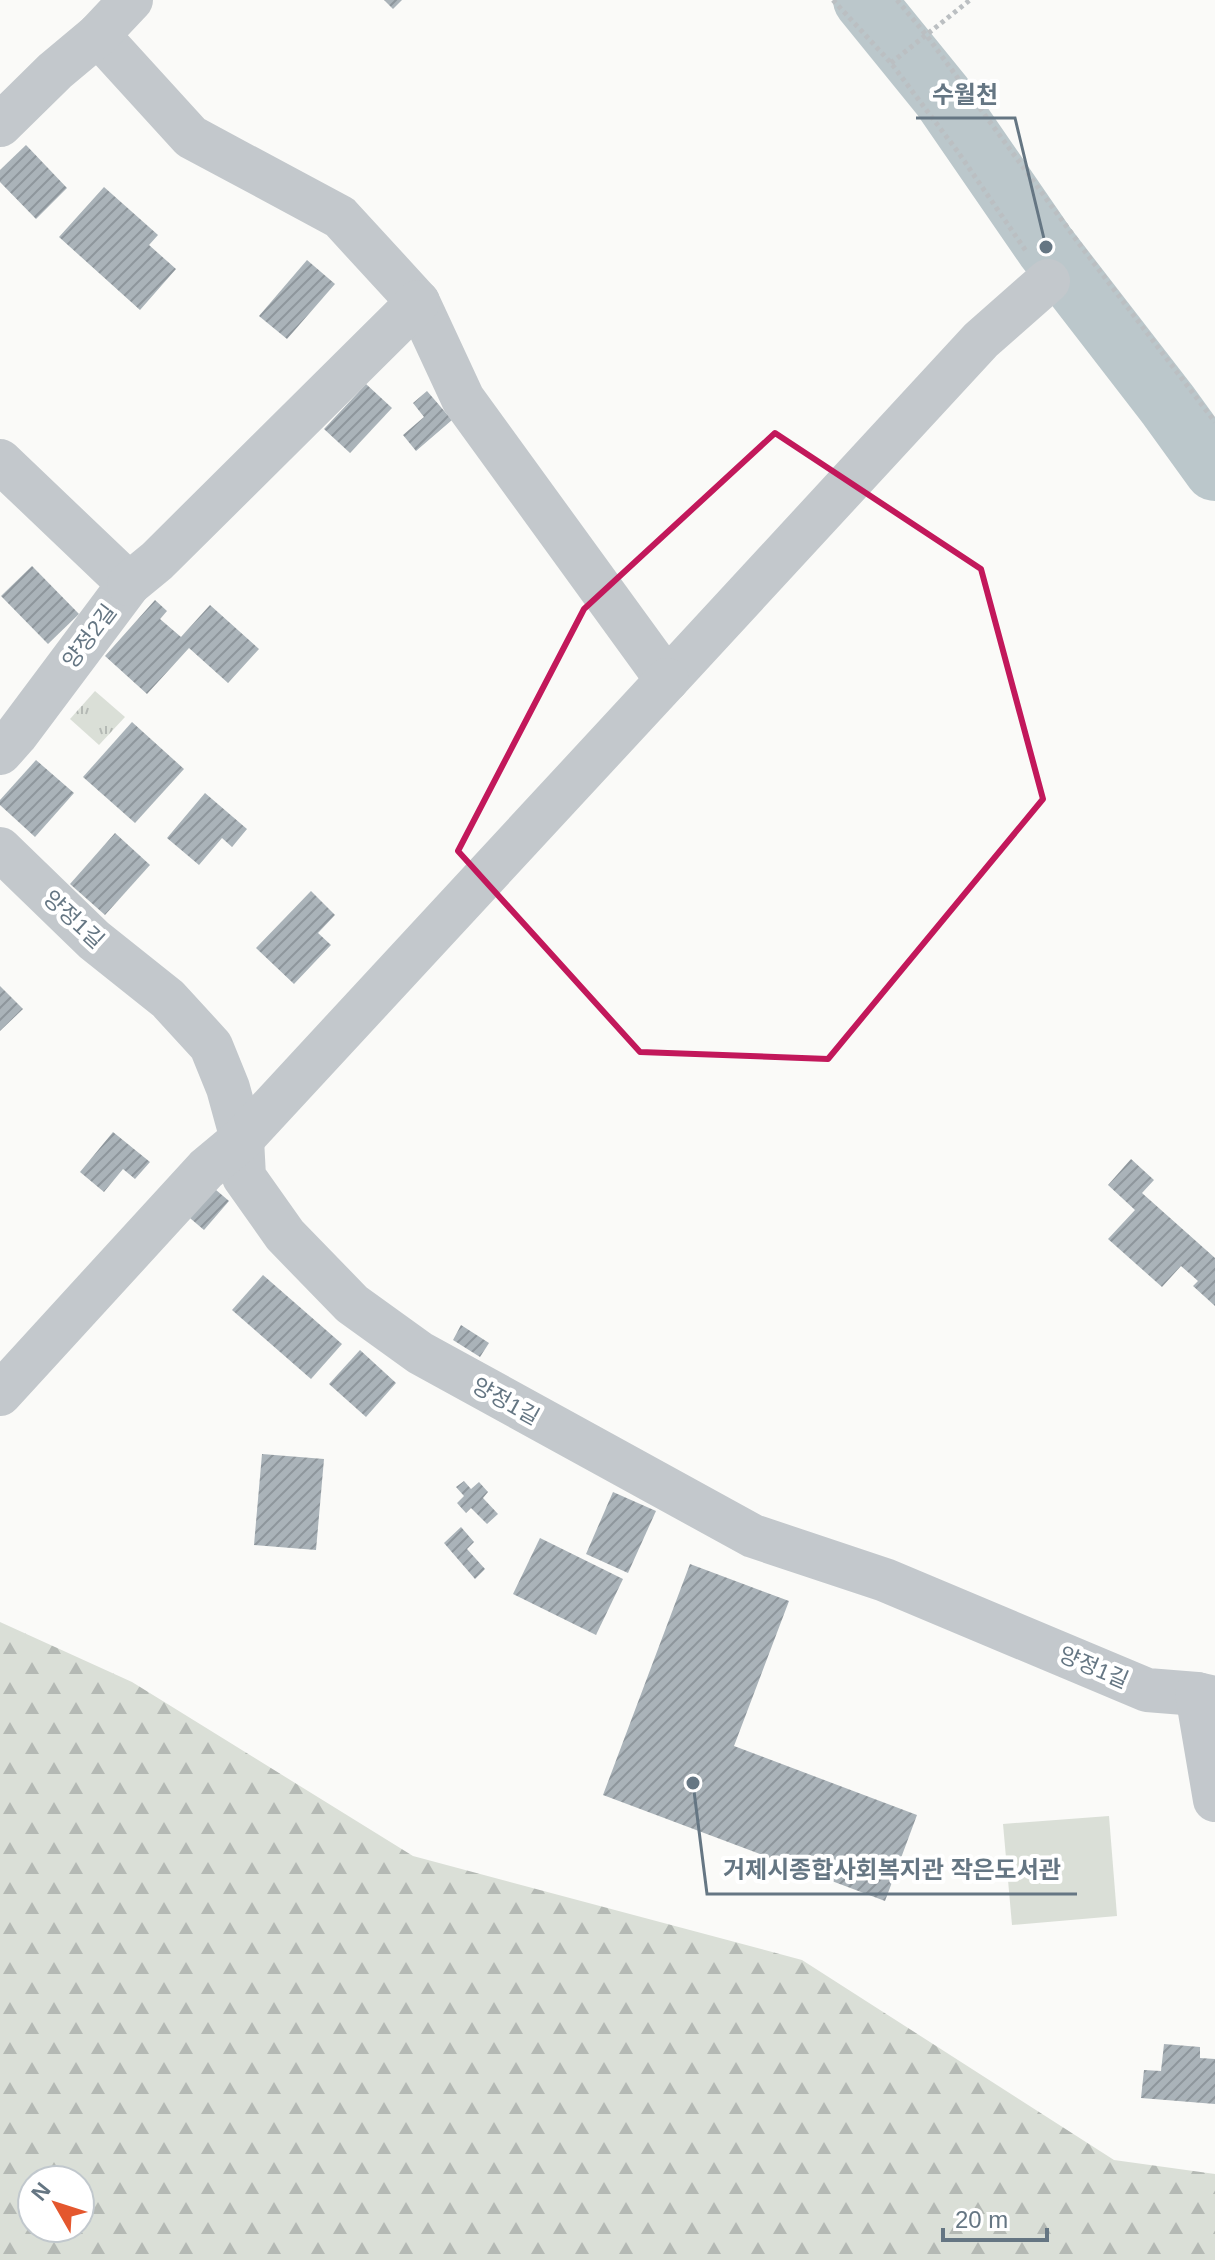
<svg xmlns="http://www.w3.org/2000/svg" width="1215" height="2260" viewBox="0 0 1215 2260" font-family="Helvetica,'Noto Sans KR',sans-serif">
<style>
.grass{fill:url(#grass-tufts)}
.forest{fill:url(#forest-firs);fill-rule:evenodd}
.pitch{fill:#dadfd7}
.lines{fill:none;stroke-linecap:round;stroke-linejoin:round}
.river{stroke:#bbc7cb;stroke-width:62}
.building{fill:url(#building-hatch)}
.path{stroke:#bbbfc2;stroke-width:5;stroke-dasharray:4 4;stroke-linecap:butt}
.minor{stroke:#c3c8cc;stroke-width:44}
.marked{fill:none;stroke:#c2185b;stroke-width:6;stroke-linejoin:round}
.labels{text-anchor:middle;stroke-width:8;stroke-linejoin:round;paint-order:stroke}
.street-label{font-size:22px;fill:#657683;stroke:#fff}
.leader{fill:none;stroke:#657683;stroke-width:3}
.callout-dot{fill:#657683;stroke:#fff;stroke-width:3}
.callout-label{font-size:24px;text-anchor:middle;font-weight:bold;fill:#657683;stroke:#fff;stroke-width:8;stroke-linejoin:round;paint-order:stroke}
</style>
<defs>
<pattern id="grass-tufts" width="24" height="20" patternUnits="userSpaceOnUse" patternTransform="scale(2)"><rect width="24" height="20" fill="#dadfd7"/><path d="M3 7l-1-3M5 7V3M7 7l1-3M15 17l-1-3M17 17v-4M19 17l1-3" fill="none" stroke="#b4b9b4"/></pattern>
<pattern id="forest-firs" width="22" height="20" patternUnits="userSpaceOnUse" patternTransform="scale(2)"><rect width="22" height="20" fill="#dadfd7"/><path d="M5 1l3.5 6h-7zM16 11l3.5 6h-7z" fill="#b4b9b4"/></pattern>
<pattern id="building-hatch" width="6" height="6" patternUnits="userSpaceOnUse" patternTransform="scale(2)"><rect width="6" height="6" fill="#aab3b9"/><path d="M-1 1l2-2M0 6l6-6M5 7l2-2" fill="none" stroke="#8e969c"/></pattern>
</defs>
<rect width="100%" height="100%" fill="#fafaf8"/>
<polygon class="grass" points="95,691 125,717 99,745 70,719"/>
<path class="forest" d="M 0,1622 L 132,1682 L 413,1856 L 802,1960 L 1114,2160 L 1215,2174 L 1215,2260 L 0,2260 ZM 32,2180 L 80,2180 L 80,2228 L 32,2228 Z"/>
<polygon class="pitch" points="1109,1816 1117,1916 1012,1925 1003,1824"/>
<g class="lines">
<polyline class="river" points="864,0 942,96 1046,247 1168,405 1215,470"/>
</g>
<g class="building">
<polygon points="384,0 402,0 393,9"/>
<polygon points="26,145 67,188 36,219 0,182 0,170"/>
<polygon points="104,187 158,235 149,245 176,269 140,310 59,237"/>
<polygon points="307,260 335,284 287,339 259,316"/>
<polygon points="366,384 392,408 350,453 324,429"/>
<polygon points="427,391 452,420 416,451 403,435 424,417 413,403"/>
<polygon points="32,566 79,614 48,644 1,596"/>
<polygon points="155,600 167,611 160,619 181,637 210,605 259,649 228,683 189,648 147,694 105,656"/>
<polygon points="132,722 184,769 135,823 83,777"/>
<polygon points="36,760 74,793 35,837 0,805 0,800"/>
<polygon points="205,793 247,829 232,847 222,838 199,865 167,838"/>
<polygon points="115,833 150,865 105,915 70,884"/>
<polygon points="311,891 335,915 318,933 331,945 294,984 256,948"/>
<polygon points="0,986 23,1009 0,1031"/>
<polygon points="113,1132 150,1162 135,1179 123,1169 104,1192 80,1172"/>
<polygon points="1131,1159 1154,1180 1142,1193 1215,1258 1215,1306 1193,1286 1198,1281 1181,1266 1162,1287 1108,1239 1135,1210 1108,1185"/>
<polygon points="209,1184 229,1201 204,1230 184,1213"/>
<polygon points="263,1275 342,1344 311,1379 232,1310"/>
<polygon points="461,1325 489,1343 480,1357 453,1340"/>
<polygon points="360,1350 396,1383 366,1417 329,1384"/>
<polygon points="262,1454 324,1459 316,1550 254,1545"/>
<polygon points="464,1481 471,1489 479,1482 488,1492 483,1498 498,1514 487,1524 471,1508 466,1513 457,1503 464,1496 456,1487"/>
<polygon points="613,1492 656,1511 628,1573 586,1554"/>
<polygon points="461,1527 474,1542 467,1549 485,1569 475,1579 444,1543"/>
<polygon points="540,1538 623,1579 596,1635 513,1594"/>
<polygon points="690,1564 789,1601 734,1746 917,1815 885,1901 603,1795"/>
<polygon points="1164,2044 1200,2047 1200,2058 1215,2059 1215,2104 1141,2098 1144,2070 1161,2071"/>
</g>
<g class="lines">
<g class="path">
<polyline points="833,0 891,63 958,152 1026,251"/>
<polyline points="897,0 927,36 1083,249 1215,422"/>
<polyline points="891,63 970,0"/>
</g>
<g class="minor">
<polyline points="98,35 191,137 340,217 418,302 463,399 667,680 981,340 1048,281"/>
<polyline points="0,125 55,71 98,35 131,0"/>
<polyline points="0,461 129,584 16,735 0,753"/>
<polyline points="129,584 157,561 418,302"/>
<polyline points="0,849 94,940 168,999 211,1046 228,1088 242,1139 244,1177 285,1235 352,1304 420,1353 753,1536 885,1580 1147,1690 1197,1694 1215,1698"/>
<polyline points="0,1394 206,1169 242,1139 667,680"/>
<polyline points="1197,1694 1215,1800"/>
</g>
</g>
<path class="marked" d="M 775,433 L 981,569 L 1043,799 L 828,1059 L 640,1052 L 458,851 L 584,609 Z"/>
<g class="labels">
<g class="street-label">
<text transform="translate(89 636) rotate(-53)" y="8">양정2길</text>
<text transform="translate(74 919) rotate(43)" y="8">양정1길</text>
<text transform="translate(506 1401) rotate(29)" y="8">양정1길</text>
<text transform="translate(1094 1667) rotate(23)" y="8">양정1길</text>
</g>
</g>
<path class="leader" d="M1046 247L1015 118H916M693 1783L707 1894H1077"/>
<g class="callout-dot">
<circle cx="1046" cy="247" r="8"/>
<circle cx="693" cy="1783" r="8"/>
</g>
<g class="callout-label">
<text x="965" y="103">수월천</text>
<text x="892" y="1878">거제시종합사회복지관 작은도서관</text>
</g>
<g transform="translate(56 2204) rotate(309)"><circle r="38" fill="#ffffff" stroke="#c1c8cd" stroke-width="2"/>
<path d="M0-6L14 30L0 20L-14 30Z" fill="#e4572e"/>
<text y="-12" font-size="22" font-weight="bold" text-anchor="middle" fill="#657683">N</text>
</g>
<path d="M943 2228v12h104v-12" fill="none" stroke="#657683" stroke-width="4"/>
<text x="955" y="2228" font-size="24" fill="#657683" stroke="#ffffff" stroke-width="6" paint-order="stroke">20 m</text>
</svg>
